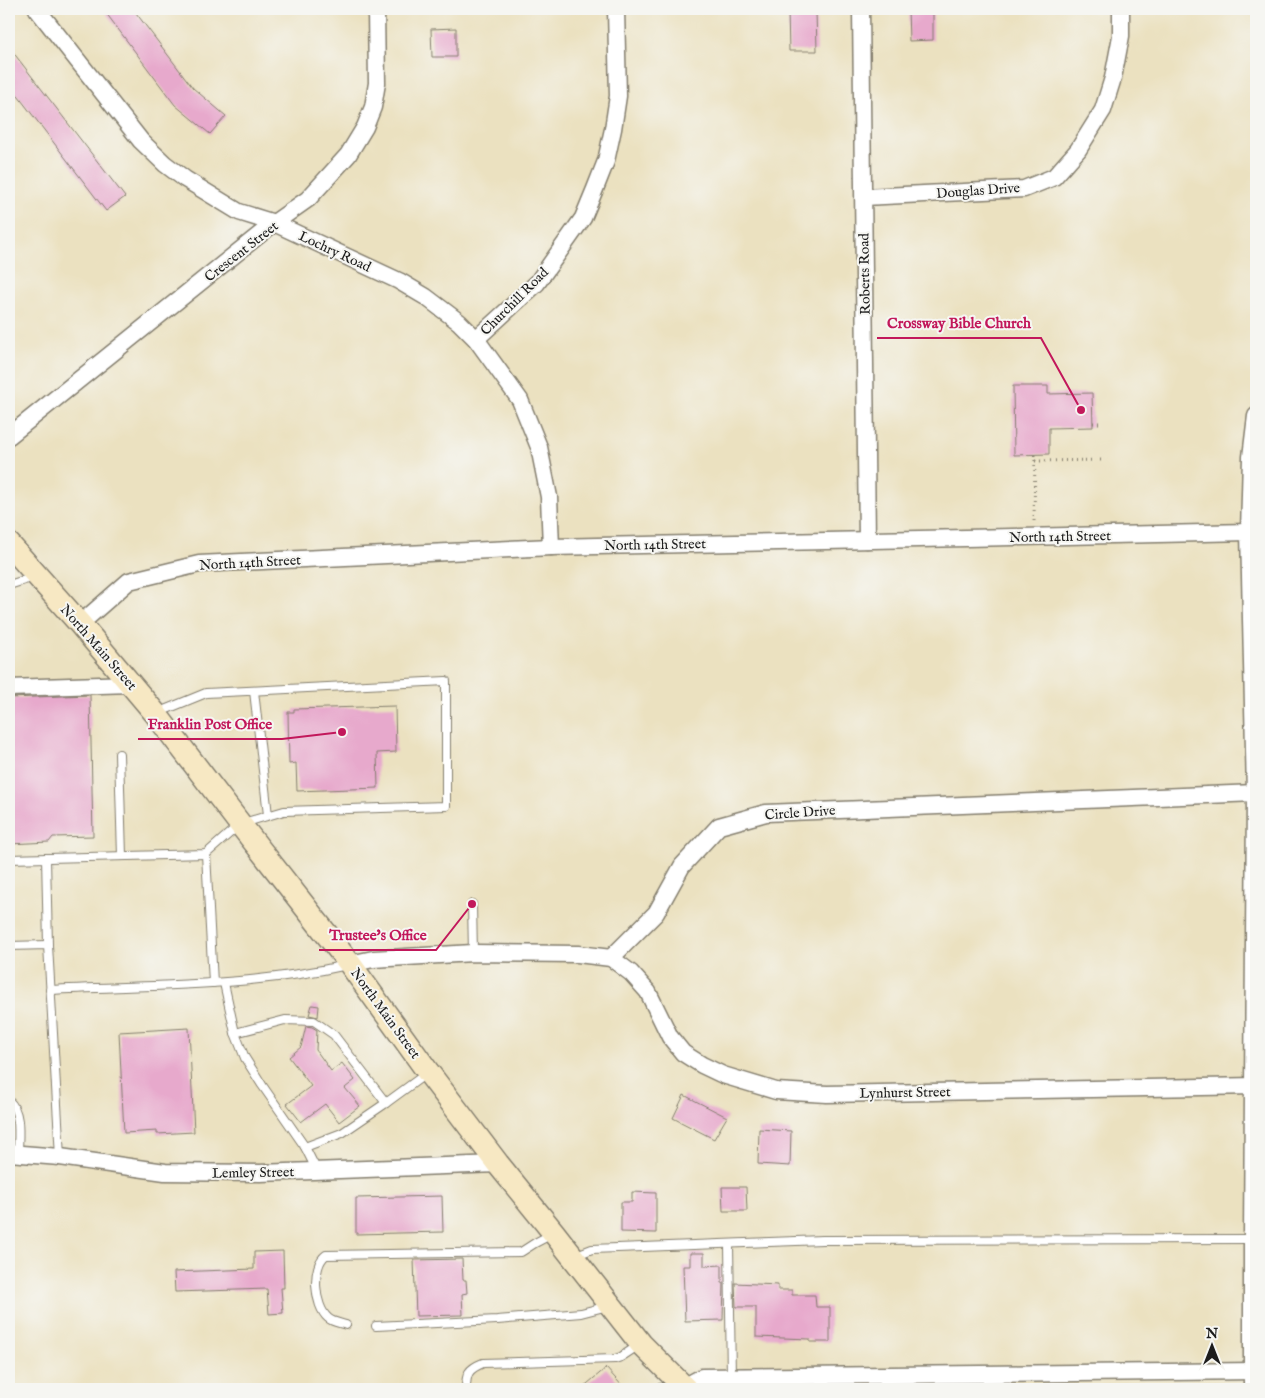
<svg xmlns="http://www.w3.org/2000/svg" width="1265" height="1398" viewBox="0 0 1265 1398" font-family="'IM FELL English',serif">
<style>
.building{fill:#e7a9cc}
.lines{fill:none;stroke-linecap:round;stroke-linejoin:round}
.lane-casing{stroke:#847e6e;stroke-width:10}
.street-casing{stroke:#847e6e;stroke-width:19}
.secondary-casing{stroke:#847e6e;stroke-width:25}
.path{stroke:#847e6e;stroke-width:3;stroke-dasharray:1 4;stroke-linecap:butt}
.lane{stroke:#fff;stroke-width:8}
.street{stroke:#fff;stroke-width:16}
.secondary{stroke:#f7e8c3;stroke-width:22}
.labels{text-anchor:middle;stroke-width:4;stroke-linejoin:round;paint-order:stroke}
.street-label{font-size:14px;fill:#1c1c1c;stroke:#f6f6f2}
.leader{fill:none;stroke:#c2185b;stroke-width:2}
.callout-dot{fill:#c2185b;stroke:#f6f6f2;stroke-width:2}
.callout-label{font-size:15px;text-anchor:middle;font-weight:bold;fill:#c2185b;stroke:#f6f6f2;stroke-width:4;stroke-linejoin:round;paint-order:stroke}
</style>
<rect width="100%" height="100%" fill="#f6f6f2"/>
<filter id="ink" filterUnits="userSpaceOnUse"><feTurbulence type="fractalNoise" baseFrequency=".02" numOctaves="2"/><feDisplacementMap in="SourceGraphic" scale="10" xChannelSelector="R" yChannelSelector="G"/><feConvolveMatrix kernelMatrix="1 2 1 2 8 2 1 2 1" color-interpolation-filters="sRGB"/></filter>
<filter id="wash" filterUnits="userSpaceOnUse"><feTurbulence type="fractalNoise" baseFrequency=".0096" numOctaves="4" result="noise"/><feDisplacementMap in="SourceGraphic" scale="20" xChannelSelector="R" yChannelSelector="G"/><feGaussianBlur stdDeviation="1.12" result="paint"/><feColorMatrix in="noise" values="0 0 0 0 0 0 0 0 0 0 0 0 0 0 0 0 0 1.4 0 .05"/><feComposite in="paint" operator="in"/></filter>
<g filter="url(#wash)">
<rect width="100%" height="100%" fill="#ebe1c0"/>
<g id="blocks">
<g class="building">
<polygon points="103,9 133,9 193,88 226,116 210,134 175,105"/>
<polygon points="908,9 933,9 933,40 909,41"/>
<polygon points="816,11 817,51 789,51 788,12"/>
<polygon points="456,28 456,57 432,57 431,29"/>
<polygon points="9,47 125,197 106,211 15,92 9,97"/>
<polygon points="1013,386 1048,386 1048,394 1092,393 1093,427 1049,428 1049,454 1014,455"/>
<polygon points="90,695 93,836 53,837 49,842 9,844 9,698"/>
<polygon points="395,706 396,752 377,753 378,788 297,791 296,763 289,764 288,712 294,712 294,709"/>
<polygon points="312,1005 319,1006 318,1017 309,1015"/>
<polygon points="306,1026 312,1027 317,1030 316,1050 331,1071 342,1063 355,1080 345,1088 360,1106 339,1122 325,1104 301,1122 287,1104 311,1086 289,1057 301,1047"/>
<polygon points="189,1028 194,1132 157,1134 157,1131 124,1133 119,1032"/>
<polygon points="684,1095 727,1117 714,1139 673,1118"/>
<polygon points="759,1129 791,1131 790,1166 758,1164"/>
<polygon points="722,1187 746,1187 747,1211 723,1211"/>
<polygon points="632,1192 656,1193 656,1233 621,1232 621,1202 632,1202"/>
<polygon points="442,1196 443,1232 356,1234 356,1198"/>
<polygon points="283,1251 284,1288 281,1288 283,1313 269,1314 267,1289 175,1292 174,1272 254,1269 254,1252"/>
<polygon points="690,1253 704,1253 704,1266 722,1265 722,1283 724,1283 723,1320 685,1321 683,1266 690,1266"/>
<polygon points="462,1259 463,1280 466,1280 467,1293 462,1294 463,1315 416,1316 414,1260"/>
<polygon points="735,1283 778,1285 778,1290 792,1290 792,1295 815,1295 816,1307 830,1307 830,1342 810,1342 810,1339 756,1337 756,1307 736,1307"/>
<polygon points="606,1368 625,1389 581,1389"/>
</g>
</g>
</g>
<g filter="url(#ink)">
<use href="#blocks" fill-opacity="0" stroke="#847e6e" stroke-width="1"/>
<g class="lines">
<g class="lane-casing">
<g id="lane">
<polyline points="9,585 34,577"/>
<polyline points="254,691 268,815"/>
<polyline points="119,754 122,856"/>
<polyline points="206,854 213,983"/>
<polyline points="46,858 48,945"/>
<polyline points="9,859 206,854 240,824 284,811 446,806 446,681 206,693 157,713"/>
<polyline points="472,904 473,953"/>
<polyline points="9,946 48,945 60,1157"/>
<polyline points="224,983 235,1033 245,1058 262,1085 305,1147 317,1171"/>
<path d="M 50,990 C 149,985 250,987 347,965"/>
<polyline points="235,1033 285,1020 314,1021 334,1035 386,1103"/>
<path d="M 9,1101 C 22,1112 18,1138 18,1153"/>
<polyline points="305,1147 342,1133 386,1103 427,1073"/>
<polyline points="729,1244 731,1377"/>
<polyline points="574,1256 592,1249 823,1240 1254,1239"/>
<path d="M 346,1325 C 340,1323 332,1322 328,1318 C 314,1306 311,1266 326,1255 L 521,1252 L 535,1243 L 552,1234"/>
<polyline points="376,1326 497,1320 581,1313 608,1306"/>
<path d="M 466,1389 C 466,1374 468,1369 483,1363 L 615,1359 L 621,1357 L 639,1345"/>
<polyline points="642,1389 645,1388 662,1388 661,1389"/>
</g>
</g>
<g class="street-casing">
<g id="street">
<polyline points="37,9 141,141 165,164 185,179 239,212 274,223 399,281 426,297 459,322 476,339 520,400 539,447 549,497 551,547"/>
<polyline points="861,9 867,540"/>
<polyline points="864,197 1024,189 1054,177 1078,150 1103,110 1113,78 1121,36 1121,9"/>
<polyline points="476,339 537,283 583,218 595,189 606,161 613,129 618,96 616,9"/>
<polyline points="9,436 274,223 308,199 348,155 365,127 373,107 377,83 376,9"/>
<polyline points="80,624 129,581 199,564 551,547 1249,532"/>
<polyline points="9,688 131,684"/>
<polyline points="611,958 656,913 682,866 719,826 766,813 1256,793"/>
<polyline points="350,964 373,959 473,953 578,954 611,958 631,973 648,992 670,1037 683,1053 702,1065 723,1075 776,1091 827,1094 1256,1086"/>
<polyline points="9,1153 60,1157 165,1172 260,1173 498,1164"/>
<polyline points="684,1387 702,1377 1256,1371"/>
<polyline points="1252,1389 1252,1239 1255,793 1249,532 1251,457 1256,416"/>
</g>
</g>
<g class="secondary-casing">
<polyline id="secondary" points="9,544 80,624 155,713 240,824 350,964 428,1072 498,1164 554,1233 641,1344 686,1389"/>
</g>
<g class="path">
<polyline points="1093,423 1103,423"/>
<polyline points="1035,461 1103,460"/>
<polyline points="1034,521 1035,455"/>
</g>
<use href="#lane" class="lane"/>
<use href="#street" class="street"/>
<use href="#secondary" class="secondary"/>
</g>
</g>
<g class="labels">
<g class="street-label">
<text transform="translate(978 190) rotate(-4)" y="5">Douglas Drive</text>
<text transform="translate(241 251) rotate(-38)" y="5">Crescent Street</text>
<text transform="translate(335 251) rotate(25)" y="5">Lochry Road</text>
<text transform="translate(864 274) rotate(-91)" y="5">Roberts Road</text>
<text transform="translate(514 301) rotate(-45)" y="5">Churchill Road</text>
<text transform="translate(1060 536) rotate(-1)" y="5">North 14th Street</text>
<text transform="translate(655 544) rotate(-1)" y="5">North 14th Street</text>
<text transform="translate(250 562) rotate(-3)" y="5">North 14th Street</text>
<text transform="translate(99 647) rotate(49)" y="5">North Main Street</text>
<text transform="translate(800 812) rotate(-4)" y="5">Circle Drive</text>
<text transform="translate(386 1013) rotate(54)" y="5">North Main Street</text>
<text transform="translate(905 1092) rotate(-1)" y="5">Lynhurst Street</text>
<text transform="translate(253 1172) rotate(-1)" y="5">Lemley Street</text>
</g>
</g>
<path class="leader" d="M1081 410L1041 338H877M342 732L282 739H138M472 904L436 950H319"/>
<g class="callout-dot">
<circle cx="1081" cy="410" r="5"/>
<circle cx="342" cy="732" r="5"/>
<circle cx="472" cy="904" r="5"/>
</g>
<g class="callout-label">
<text x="959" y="328">Crossway Bible Church</text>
<text x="210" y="729">Franklin Post Office</text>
<text x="378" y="940">Trustee's Office</text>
</g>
<rect width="1265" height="1398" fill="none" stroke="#f6f6f2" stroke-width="30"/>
<g transform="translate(1212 1346)" stroke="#f6f6f2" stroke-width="4" paint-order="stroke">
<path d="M0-4L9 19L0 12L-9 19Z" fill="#1c1c1c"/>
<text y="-8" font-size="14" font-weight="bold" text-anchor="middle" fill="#1c1c1c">N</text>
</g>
</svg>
